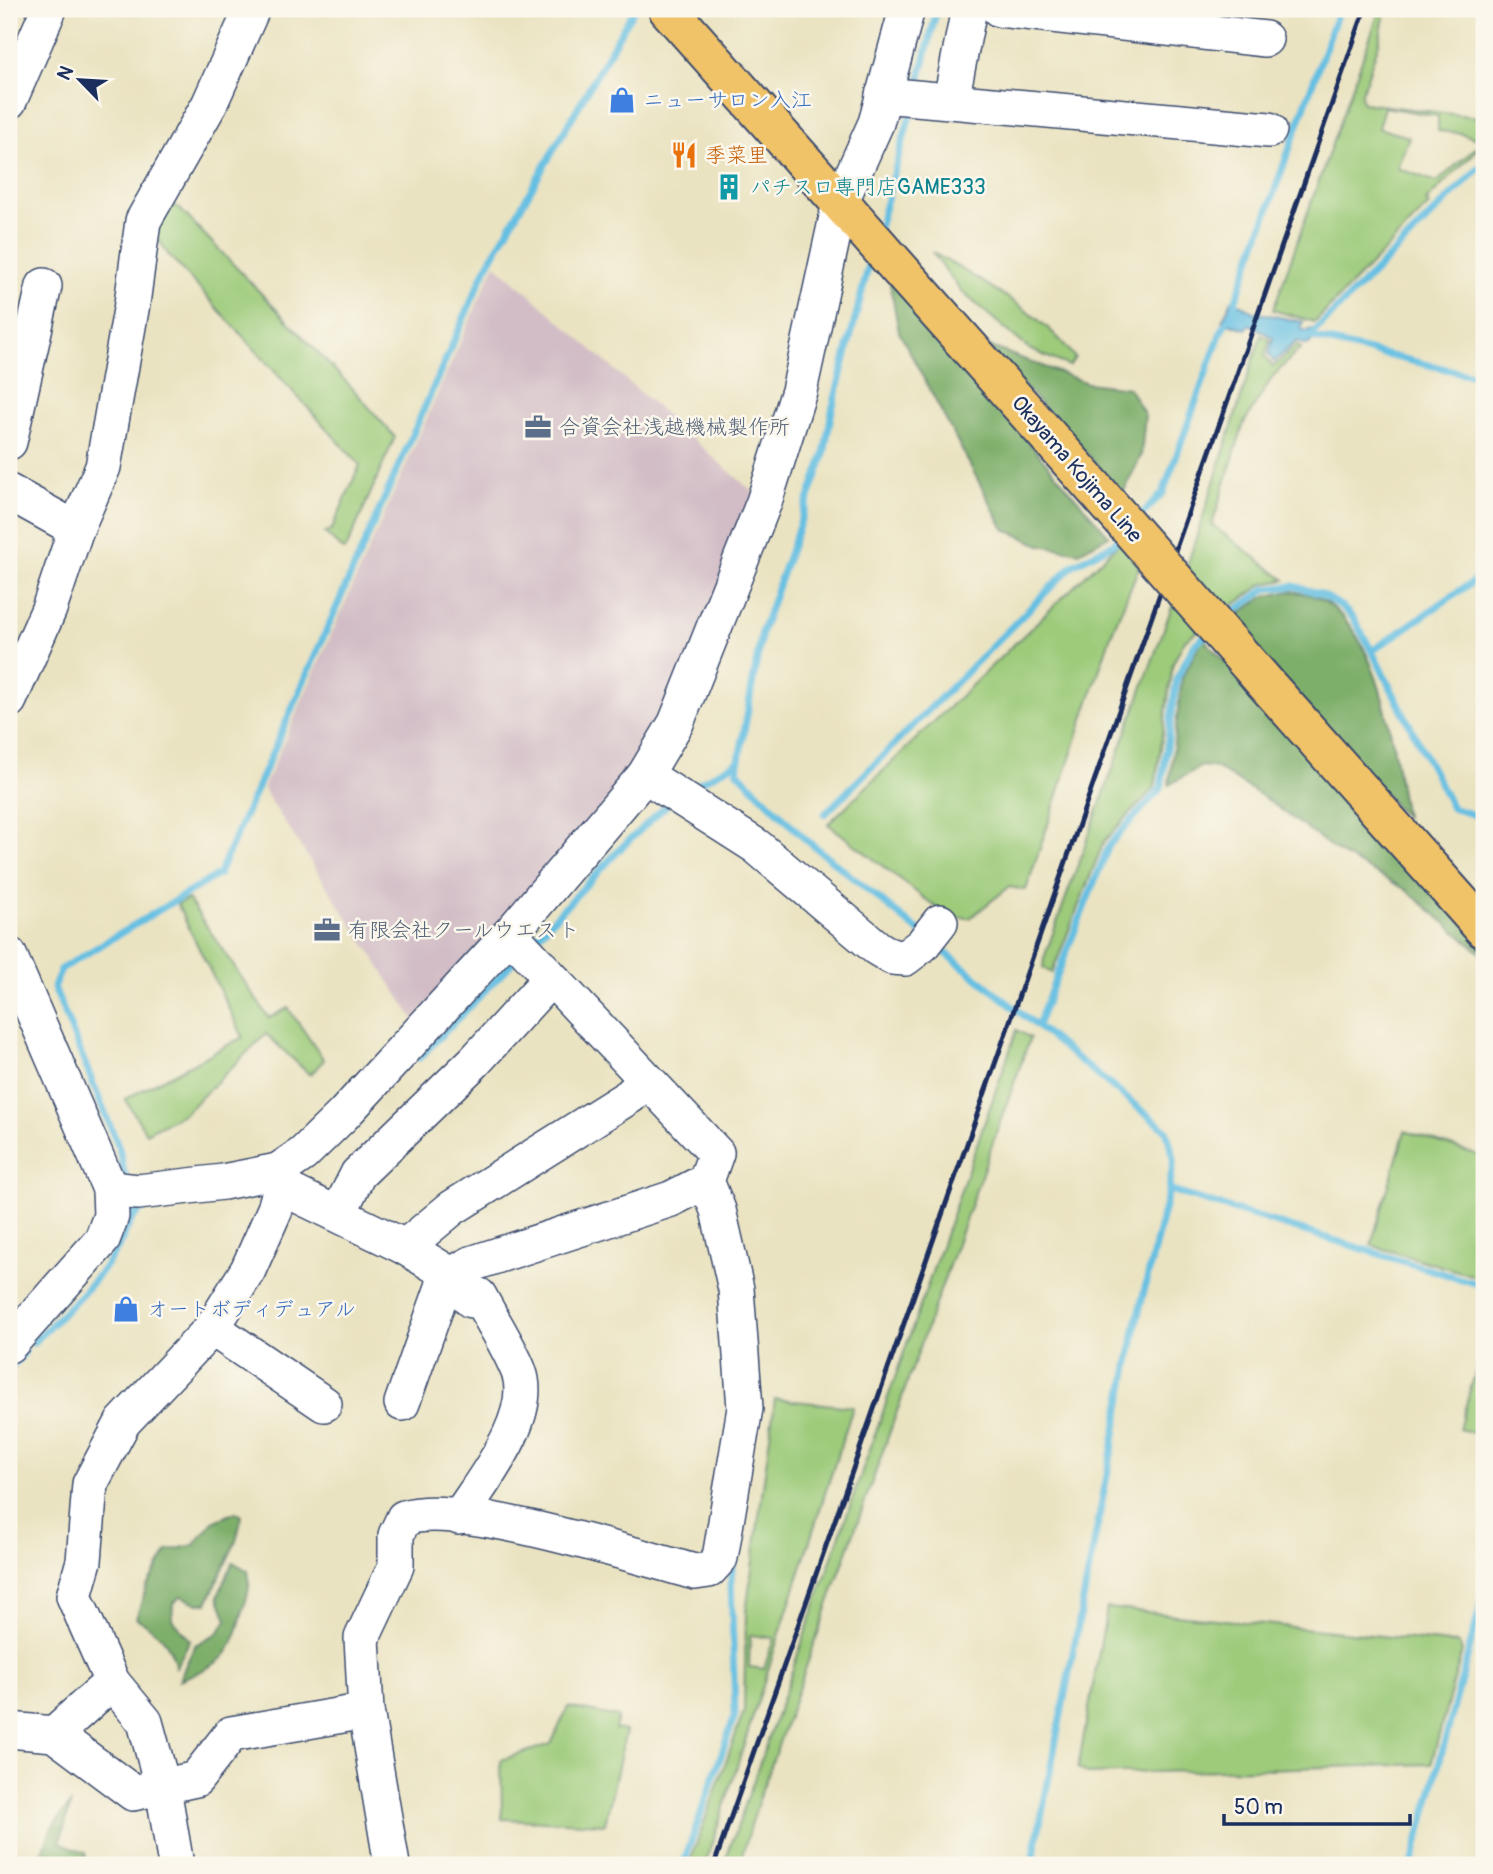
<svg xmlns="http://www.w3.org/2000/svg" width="1493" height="1874" viewBox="0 0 1493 1874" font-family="Pangolin,'Klee One',sans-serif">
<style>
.industrial{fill:#d2bdc6}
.green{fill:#9dcb7a;stroke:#5c7d6c;stroke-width:2;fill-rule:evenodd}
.forest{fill:#7eaf6a;stroke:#4c6f64;stroke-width:2}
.water{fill:#65bfe2;stroke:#4077a0;stroke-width:2}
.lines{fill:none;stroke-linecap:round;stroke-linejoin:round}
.stream{stroke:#65bfe2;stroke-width:7}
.minor-casing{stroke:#3a4a6d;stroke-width:38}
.major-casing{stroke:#3a4a6d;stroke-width:42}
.minor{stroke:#fff;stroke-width:35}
.major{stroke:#f1c369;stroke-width:38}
.rail{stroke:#1b2f5e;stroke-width:5}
.major-bridge-casing{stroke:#3a4a6d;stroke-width:42;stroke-linecap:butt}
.major-bridge{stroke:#f1c369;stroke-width:38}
.labels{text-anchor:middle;stroke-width:5;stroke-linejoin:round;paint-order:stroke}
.shop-label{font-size:21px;fill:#366cbe;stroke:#fbf7ec;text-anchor:start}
.food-label{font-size:21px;fill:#c56008;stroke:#fbf7ec;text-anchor:start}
.culture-label{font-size:21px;fill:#0d838f;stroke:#fbf7ec;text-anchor:start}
.service-label{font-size:21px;fill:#4e5e75;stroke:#fbf7ec;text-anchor:start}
.street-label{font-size:21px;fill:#1b2f5e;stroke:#fbf7ec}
</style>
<rect width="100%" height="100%" fill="#fbf7ec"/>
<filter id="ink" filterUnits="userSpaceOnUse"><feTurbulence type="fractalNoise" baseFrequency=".0143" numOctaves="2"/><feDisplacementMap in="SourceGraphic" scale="14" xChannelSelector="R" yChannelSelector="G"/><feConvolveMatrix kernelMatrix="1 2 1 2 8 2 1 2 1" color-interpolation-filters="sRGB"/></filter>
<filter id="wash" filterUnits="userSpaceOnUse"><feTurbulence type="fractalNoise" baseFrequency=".00686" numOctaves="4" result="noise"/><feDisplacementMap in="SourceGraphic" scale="28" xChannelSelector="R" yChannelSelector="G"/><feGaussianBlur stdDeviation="1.57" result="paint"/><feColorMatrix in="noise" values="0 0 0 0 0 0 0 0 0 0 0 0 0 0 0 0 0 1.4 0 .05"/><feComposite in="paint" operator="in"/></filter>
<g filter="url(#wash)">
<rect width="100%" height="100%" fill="#eae3c1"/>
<polygon class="industrial" points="495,264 754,493 674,703 638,766 414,1019 263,789"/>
<g class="green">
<path d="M 1380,9 L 1385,11 L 1379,43 L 1361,95 L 1363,103 L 1484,118 L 1484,143 L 1426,201 L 1429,205 L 1315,322 L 1273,310 ZM 1384,107 L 1438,116 L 1438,131 L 1460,133 L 1483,141 L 1437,182 L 1397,168 L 1409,137 L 1378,128 Z"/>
<polygon points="171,205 178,207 352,388 395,437 347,547 343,550 325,533 332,529 360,465 167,253 156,236 164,207"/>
<path d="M 932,252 C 977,279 1045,314 1075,358 L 1069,366 L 1029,349 L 961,291 Z"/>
<polygon points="1261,335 1270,340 1265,356 1273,367 1297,345 1301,348 1273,376 1244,423 1212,525 1285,580 1263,584 1185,640 1173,663 1155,787 1104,841 1052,973 1043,968 1044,958 1189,560"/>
<polygon points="1120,542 1139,567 1111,635 1026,890 1009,887 970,918 950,918 828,824"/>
<polygon points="188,899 269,1018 288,1008 324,1060 310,1075 266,1034 185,1113 146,1133 125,1099 243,1037 177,904"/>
<polygon points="1017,1030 1030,1038 759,1799 739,1865 724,1865"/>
<polygon points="1405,1131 1484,1157 1484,1279 1371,1245"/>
<polygon points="1484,1342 1484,1436 1459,1429"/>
<path d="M 775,1399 L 853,1407 L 705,1865 L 689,1865 L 744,1711 L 746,1612 ZM 750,1635 L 774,1638 L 764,1669 L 749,1667 Z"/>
<polygon points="1107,1608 1459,1644 1462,1651 1431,1764 1088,1774 1078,1768"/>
<polygon points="568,1707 618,1717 615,1729 626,1731 605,1824 502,1819 501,1760 551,1744"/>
</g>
<g class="forest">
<polygon points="889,279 1109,536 1079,552 1040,545 1004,529 899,332"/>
<polygon points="986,345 1087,383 1129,388 1145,415 1141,456 1123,493"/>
<path d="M 1291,591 C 1299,593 1310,594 1317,597 C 1384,632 1393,751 1405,817 L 1231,620 L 1263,597 Z"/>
<polygon points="1203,638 1479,940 1482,954 1405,889 1342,855 1265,798 1217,768 1202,766 1169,785 1182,678"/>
<path d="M 236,1512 L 242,1516 L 236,1541 L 207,1603 L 198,1604 L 181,1596 L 173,1604 L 172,1619 L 190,1640 L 176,1667 C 170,1641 158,1631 136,1618 L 147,1586 L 168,1551 L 194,1545 L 213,1522 Z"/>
<path d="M 233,1562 L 248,1571 C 252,1587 246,1598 242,1614 C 230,1660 222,1663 179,1680 L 195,1645 L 218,1633 L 227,1620 L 218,1596 Z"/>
<polygon points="71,1803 60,1842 86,1853 84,1865 38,1865 52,1827"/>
</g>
<polygon class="water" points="1232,300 1254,312 1303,322 1300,328 1306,331 1312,329 1316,339 1307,345 1297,341 1274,362 1269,354 1273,338 1250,324 1246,329 1222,321"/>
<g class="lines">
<g class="stream">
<polyline points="917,90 937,9"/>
<polyline points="879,228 912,108"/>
<polyline points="871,256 832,410 824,455 762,631 737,771 804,838 921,933"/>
<polyline points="1309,337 1484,163"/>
<polyline points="1310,337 1484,378"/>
<polyline points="1137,519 1163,493 1221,332 1232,311 1339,9"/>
<polyline points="1223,620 1265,589 1294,586 1321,594 1341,606 1354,619 1376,659 1452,808 1484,818"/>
<polyline points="1372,651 1484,574"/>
<polyline points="688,789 737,762"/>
<polyline points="825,814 1073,565 1113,544 1121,535"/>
<polyline points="531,943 620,849 670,802"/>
<polyline points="936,945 1166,1130 1174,1158 1169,1190 1137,1320 1032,1865"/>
<polyline points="1037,1026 1109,845 1161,788 1177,678 1194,645 1206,635"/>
<polyline points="419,1058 518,957"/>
<polyline points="126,1182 119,1148 54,987 61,969 219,874 486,268 634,9"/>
<polyline points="1169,1190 1484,1286"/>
<polyline points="127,1201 132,1217"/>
<path d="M 33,1343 C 62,1314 95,1284 117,1249 C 126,1234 130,1213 147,1207"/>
<polyline points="9,1369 25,1352"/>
<polyline points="683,1865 735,1715 731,1578 733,1563"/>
<polyline points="1412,1865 1484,1594"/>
</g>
</g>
</g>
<g filter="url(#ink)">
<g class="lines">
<g class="minor-casing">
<g id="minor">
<polyline points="999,9 1265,39"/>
<polyline points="883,95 1269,130"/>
<polyline points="951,100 969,9"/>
<polyline points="9,101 49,9"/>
<polyline points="9,442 44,286"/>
<polyline points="9,492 76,529"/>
<polyline points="9,700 49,609 76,529 103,467 132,304 143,221 209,105 252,9"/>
<polyline points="645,775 756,846 877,948 892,957 905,958 922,945 940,922"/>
<polyline points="9,955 110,1189 111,1216 102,1240 9,1345"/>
<path d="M 281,1187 L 405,1247 L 451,1275 L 471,1300 L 479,1296 C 492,1321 509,1346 519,1372 C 535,1417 482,1481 459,1517"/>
<polyline points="110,1189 138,1192 223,1182 278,1171 303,1154 343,1115 510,934 645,775 676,723 764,502 799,391 840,203 876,123 907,9"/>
<polyline points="338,1214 358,1174 475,1061 550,979"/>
<polyline points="405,1247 452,1208 630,1096 646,1080"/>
<polyline points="212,1328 324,1404"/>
<polyline points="402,1403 443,1287 451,1275 471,1264 671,1199 706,1181"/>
<polyline points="9,1730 54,1734 133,1793 196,1779 231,1734 366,1711"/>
<polyline points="54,1734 112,1682"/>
<polyline points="176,1865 163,1788 145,1722 112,1682 74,1596 84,1561 90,1484 123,1422 212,1328 248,1270 275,1209 281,1187 278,1171"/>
<path d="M 392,1865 L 366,1711 L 362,1638 L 396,1566 L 396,1535 L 404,1518 C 459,1499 634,1556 695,1572 L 709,1570 L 720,1558 L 745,1408 L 736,1289 L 718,1210 L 706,1181 L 716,1153 L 510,934"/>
</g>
</g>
<g class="major-casing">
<g id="major">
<polyline points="668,9 1095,489"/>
<polyline points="1260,677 1484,929"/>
</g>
</g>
<use href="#minor" class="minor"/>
<use href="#major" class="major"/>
<polyline class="rail" points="714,1865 1365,9"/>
<g class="major-bridge-casing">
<polyline id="major-bridge" points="1095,489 1260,677"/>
</g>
<use href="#major-bridge" class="major-bridge"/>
</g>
</g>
<defs>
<g id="shop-bare" transform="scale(2.1)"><path d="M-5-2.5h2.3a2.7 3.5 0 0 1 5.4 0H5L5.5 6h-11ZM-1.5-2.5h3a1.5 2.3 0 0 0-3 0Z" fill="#3f7fe0" stroke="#fbf7ec" stroke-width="2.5" paint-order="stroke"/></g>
<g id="restaurant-bare" transform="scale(2.1)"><path d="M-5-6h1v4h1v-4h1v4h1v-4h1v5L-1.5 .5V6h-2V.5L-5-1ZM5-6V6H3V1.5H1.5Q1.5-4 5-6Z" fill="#e8710a" stroke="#fbf7ec" stroke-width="2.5" paint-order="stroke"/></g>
<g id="building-bare" transform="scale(2.1)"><path d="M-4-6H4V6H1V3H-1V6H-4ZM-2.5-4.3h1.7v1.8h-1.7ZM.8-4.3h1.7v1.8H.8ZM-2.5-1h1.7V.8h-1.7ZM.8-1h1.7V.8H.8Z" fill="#0f9aa8" stroke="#fbf7ec" stroke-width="2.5" paint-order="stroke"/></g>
<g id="office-bare" transform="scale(2.1)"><path d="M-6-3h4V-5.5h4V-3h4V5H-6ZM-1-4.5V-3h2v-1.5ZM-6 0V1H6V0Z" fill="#5c6f8a" stroke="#fbf7ec" stroke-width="2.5" paint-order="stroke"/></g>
</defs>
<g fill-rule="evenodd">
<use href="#shop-bare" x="622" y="100"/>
<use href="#restaurant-bare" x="684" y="155"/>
<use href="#building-bare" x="729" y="187"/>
<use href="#office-bare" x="538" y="427"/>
<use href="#office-bare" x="327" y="930"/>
<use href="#shop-bare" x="126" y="1309"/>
</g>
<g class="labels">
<g class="shop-label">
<text x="643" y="107">ニューサロン入江</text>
<text x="147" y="1316">オートボディデュアル</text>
</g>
<g class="food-label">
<text x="705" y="162">季菜里</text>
</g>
<g class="culture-label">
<text x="750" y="194">パチスロ専門店GAME333</text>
</g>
<g class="service-label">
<text x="559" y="434">合資会社浅越機械製作所</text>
<text x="348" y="937">有限会社クールウエスト</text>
</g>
<g class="street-label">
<text transform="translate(1077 469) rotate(49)" y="7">Okayama Kojima Line</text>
</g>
</g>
<rect width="1493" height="1874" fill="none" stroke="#fbf7ec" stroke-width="35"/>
<g transform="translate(80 80) rotate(295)" stroke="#fbf7ec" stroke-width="5" paint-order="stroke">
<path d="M0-5L12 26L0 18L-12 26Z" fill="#1b2f5e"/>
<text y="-10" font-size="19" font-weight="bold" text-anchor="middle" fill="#1b2f5e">N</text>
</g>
<path d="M1224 1814v10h186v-10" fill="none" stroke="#1b2f5e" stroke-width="3.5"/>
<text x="1234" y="1814" font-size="21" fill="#1b2f5e" stroke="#fbf7ec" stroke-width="5" paint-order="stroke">50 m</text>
</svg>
